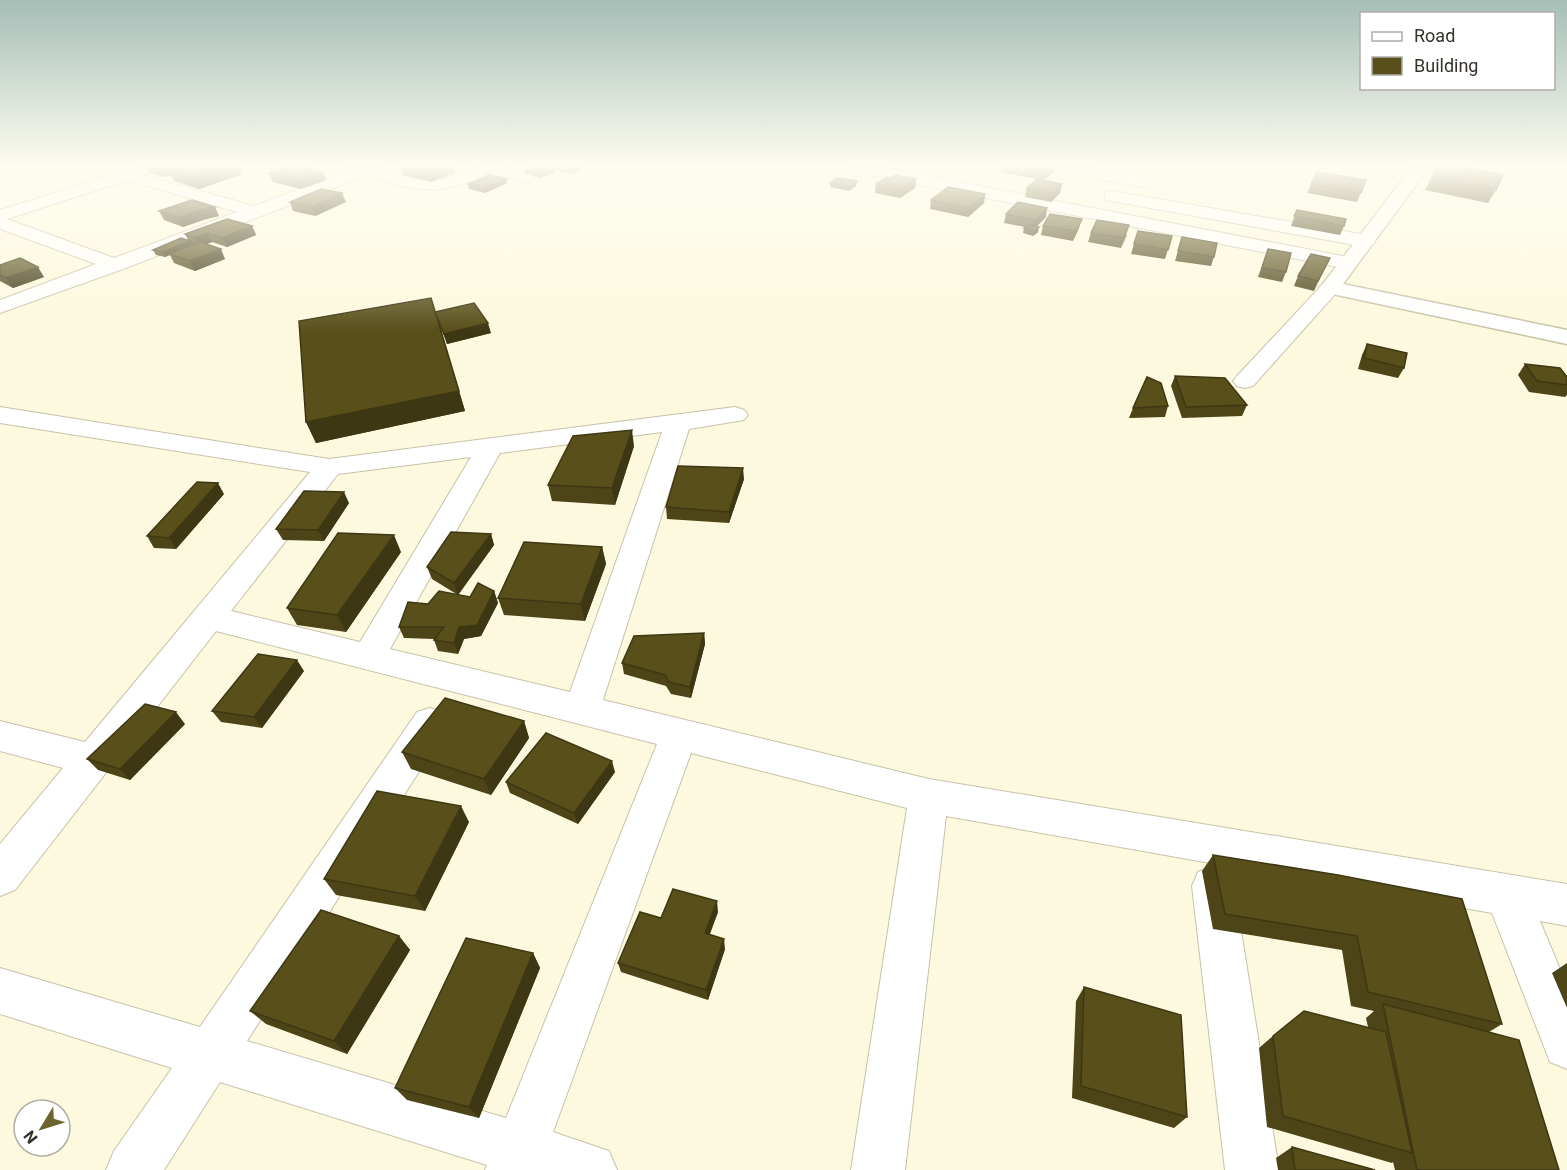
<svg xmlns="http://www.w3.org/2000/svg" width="1567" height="1170" viewBox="0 0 1567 1170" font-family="Roboto,sans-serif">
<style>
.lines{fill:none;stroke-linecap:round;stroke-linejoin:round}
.street-casing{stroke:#c7c2a8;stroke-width:2}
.secondary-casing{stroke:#c7c2a8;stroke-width:3}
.street{fill:#fff;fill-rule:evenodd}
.secondary{fill:#fff;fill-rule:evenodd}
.wall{fill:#4d4417}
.shaded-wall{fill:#3e3713}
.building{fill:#594f1b;stroke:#3e3713;stroke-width:1.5}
</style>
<rect width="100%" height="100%" fill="#fdf9de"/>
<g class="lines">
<g class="street-casing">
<g id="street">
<path d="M 136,167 L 161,167 L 159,170 L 144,175 L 254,206 L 349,171 L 345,167 L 382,167 L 380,170 C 398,175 417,181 436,180 C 450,179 463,172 476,168 C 493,162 518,170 536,175 L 538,178 L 530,183 L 491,173 L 461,185 L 434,190 L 411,188 L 365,176 L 123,269 L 0,313 L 0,300 L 96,264 L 0,229 L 0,210 L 116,174 L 118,171 ZM 128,180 L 237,212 L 114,258 L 7,219 Z"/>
<polygon points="846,167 880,167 1348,257 1355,259 1358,263 1355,267 1348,269 854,172"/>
<polygon points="1054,167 1089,167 1147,178 1155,183 1147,188 1062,172"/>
<polygon points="1112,191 1366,235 1373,237 1375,241 1373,245 1366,247 1106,200 1104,196 1106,192"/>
<polygon points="1330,282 1337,284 1340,288 1337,292 1253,386 1245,388 1237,386 1233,381 1237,376 1323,284"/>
<path d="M 0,407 L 329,459 L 735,407 L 744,410 L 748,415 L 744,420 L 689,429 L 603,700 L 929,779 L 1567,884 L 1567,926 L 1540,921 L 1567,986 L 1567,1069 L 1550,1062 L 1492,913 L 946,816 L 905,1170 L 851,1170 L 907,808 L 691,753 L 553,1132 L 609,1151 L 617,1170 L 485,1170 L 487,1165 L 220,1082 L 164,1170 L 106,1170 L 114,1151 L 172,1068 L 0,1014 L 0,968 L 200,1027 L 417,712 L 430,708 L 443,712 L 448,723 L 443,734 L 247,1041 L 506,1118 L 657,744 L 216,631 L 15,890 L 0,896 L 0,844 L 63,768 L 0,751 L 0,721 L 85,742 L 310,472 L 0,423 ZM 662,432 L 570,692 L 390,649 L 500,453 ZM 471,457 L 360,642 L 231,611 L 338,474 Z"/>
<polygon points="1213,866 1228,872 1234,886 1279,1170 1225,1170 1192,886 1198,872"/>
</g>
</g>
<g class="secondary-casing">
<polygon id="secondary" points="1412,167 1429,167 1343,284 1567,330 1567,344 1323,292 1319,288 1323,284"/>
</g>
<use href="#street" class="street"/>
<use href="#secondary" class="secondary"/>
</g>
<g class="wall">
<polygon points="147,167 239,167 242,174 199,189 174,181 171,175 165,177 150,173"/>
<polygon points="400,167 454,167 455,173 431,182 403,175"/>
<polygon points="532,167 585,167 572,174 554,170 555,172 540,178 526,174 525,170"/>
<polygon points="1002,167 1055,167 1055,171 1043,180 1062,184 1060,193 1051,202 1025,197 1027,188 1037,179 1001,172"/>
<polygon points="269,173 326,180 301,189 273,182"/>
<polygon points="1432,177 1496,190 1488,203 1425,190"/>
<polygon points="891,178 916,179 915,188 900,198 875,193 876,184"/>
<polygon points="1366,180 1357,202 1307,193 1311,184"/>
<polygon points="507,183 485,193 469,189 468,184"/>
<polygon points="830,183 856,186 849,191 830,187"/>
<polygon points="985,194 984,203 968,217 930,209 931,200"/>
<polygon points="290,202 346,202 315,216 293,211"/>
<polygon points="1297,210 1344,226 1340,235 1291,226"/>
<polygon points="159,211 219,216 206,219 183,227 164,220"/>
<polygon points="1006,214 1046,217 1036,227 1038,232 1033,236 1023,233 1024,228 1025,227 1004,223"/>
<polygon points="252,226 256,235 227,247 212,242 207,244 225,259 195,271 174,263 170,255 165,257 156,255 153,250 188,240 185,234"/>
<polygon points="1043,226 1079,228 1073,241 1041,235"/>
<polygon points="1091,233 1127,235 1121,248 1088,242"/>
<polygon points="1172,236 1165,259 1131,254 1134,244"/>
<polygon points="1182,237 1214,257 1211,266 1175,261"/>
<polygon points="1268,249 1286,272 1282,282 1258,277"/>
<polygon points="0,265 44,277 13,288 0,281"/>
<polygon points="1325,267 1314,291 1294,286 1298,276"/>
<polygon points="435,312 491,333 447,344 439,323 465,411 316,443 306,422"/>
<polygon points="1367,344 1404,368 1398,378 1358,369 1362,355"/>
<polygon points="1525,364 1567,376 1567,395 1565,397 1529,392 1518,375"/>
<polygon points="1175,376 1247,405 1242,416 1182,418 1171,386"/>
<polygon points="1168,406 1165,417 1129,418 1133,408"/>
<polygon points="634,446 615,505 552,501 548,485"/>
<polygon points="744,479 729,523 667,519 666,507"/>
<polygon points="224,494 176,549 154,548 147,536"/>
<polygon points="349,503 324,541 283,540 276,529"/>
<polygon points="491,534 494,545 458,595 432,579 427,567"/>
<polygon points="602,547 606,564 585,621 504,615 498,598"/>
<polygon points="401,552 346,632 297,625 287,608"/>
<polygon points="494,591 498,603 481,636 464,639 458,654 438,651 434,640 434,639 404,638 399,627 428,604 470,597"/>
<polygon points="704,633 705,644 691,698 671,694 666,686 624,674 622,663"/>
<polygon points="304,671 262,728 221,722 212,711"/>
<polygon points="524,721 529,738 491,795 411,769 402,752"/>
<polygon points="185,724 130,780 98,770 87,759"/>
<polygon points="615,772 578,824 510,793 506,782"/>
<polygon points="469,822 425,911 336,895 324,879"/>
<polygon points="1213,855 1338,875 1502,1024 1489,1032 1559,1170 1395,1170 1393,1162 1392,1163 1267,1127 1259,1048 1273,1036 1368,1027 1366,1018 1374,1011 1351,1006 1342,950 1213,929 1202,871"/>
<polygon points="718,912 710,934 725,949 708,1000 621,972 618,963 661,918"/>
<polygon points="399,936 410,950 347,1054 266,1024 250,1011"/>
<polygon points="533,953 540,968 479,1118 407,1100 395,1088"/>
<polygon points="1567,963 1567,1008 1552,973"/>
<polygon points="1084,987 1187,1117 1174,1128 1072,1098 1076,1001"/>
<polygon points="1292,1147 1375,1170 1278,1170 1276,1158"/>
</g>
<g class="shaded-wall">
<polygon points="166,167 196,167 170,173 171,175 165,177 161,169"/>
<polygon points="233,167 239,167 242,174 199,189 195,180"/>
<polygon points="445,167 454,167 455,173 431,182 429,174"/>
<polygon points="571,167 585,167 572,174"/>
<polygon points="1051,167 1055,167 1055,171 1043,181 1045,172"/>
<polygon points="554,168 555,172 540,178 539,174"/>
<polygon points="323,172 326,180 301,189 298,181"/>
<polygon points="506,179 507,183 485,193 484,188"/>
<polygon points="916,179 915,188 900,198 901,189"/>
<polygon points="857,181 856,186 849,191 849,187"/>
<polygon points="1062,184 1060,193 1051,202 1052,193"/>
<polygon points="342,193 346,202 315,216 312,207"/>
<polygon points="985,194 984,203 968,217 969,208"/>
<polygon points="215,207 219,216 206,219 183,227 179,218 201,210"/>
<polygon points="1047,208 1046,217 1034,229 1036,220"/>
<polygon points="1082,219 1079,228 1073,241 1076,231"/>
<polygon points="252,226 256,235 227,247 222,238"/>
<polygon points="1039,227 1038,232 1033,236 1034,231"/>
<polygon points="207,233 212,242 200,247 195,238"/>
<polygon points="190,241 193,245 169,254 170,255 165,257 163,252"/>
<polygon points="221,249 225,259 195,271 190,261"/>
<polygon points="38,267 44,277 13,288 6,278"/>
<polygon points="488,323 491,333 447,344 444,334"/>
<polygon points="459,391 465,411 316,443 306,422"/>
<polygon points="632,430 634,446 615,505 612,488"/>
<polygon points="743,468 744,479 729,523 729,512"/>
<polygon points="218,483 224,494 176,549 169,538"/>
<polygon points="344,492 349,503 324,541 318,530"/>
<polygon points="491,534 494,545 458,595 454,583"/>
<polygon points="394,535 401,552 346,632 337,615"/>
<polygon points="602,547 606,564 585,621 581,604"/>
<polygon points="494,591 498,603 481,636 464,639 458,654 454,643 459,627"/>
<polygon points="704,633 705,644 691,698 690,687"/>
<polygon points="297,660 304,671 262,728 254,717"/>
<polygon points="176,712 185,724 130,780 120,769"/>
<polygon points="524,721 529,738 491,795 484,779"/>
<polygon points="612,761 615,772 578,824 574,813"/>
<polygon points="461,806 469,822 425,911 415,896"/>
<polygon points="717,901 718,912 706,943 705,933"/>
<polygon points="399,936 410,950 347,1054 334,1041"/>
<polygon points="724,939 725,949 708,1000 706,990"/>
<polygon points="533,953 540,968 479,1118 469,1107"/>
</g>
<g class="building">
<polygon points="186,167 233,167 195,180 170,173"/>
<polygon points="286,167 305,167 323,172 298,181 269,173"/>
<polygon points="403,167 445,167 429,174"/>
<polygon points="532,167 551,167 554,168 539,174 525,170"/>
<polygon points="1021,167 1051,167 1045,172"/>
<polygon points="1438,167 1465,167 1503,175 1496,190 1432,177"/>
<polygon points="1317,172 1366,180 1361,193 1311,184"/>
<polygon points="489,175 506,179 484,188 468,184"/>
<polygon points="896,175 916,179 901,189 876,184 887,177 891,178"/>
<polygon points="837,178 857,181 849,187 830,183"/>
<polygon points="1037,179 1062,184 1052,193 1027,188"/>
<polygon points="948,187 985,194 969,208 931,200"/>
<polygon points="321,189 342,193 312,207 290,202"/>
<polygon points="192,200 215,207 201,210 179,218 159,211"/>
<polygon points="1018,202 1047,208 1036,220 1006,214"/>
<polygon points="1297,210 1346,219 1344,226 1294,216"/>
<polygon points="1050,214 1082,219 1076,231 1043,226"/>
<polygon points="227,219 252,226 222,238 207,233 195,238 185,234"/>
<polygon points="1097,220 1129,225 1124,238 1091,233"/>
<polygon points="1029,225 1039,227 1034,231 1024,228"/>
<polygon points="1138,231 1172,236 1168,250 1134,244"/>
<polygon points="1182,237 1217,243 1214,257 1178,251"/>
<polygon points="181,238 190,241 163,252 153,250"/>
<polygon points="200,242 221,249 190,261 169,254"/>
<polygon points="1268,249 1291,253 1286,272 1262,268"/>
<polygon points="1311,254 1330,258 1318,281 1298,276"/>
<polygon points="20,258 38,267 6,278 0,275 0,265"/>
<polygon points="431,298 459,391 306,422 299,321"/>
<polygon points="474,303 488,323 444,334 435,312"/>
<polygon points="1367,344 1407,353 1404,368 1364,358"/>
<polygon points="1525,364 1560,368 1567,377 1567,385 1537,381"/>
<polygon points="1175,376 1225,378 1247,405 1186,407"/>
<polygon points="1147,377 1161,383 1168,406 1133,408"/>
<polygon points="632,430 612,488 548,485 573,436"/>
<polygon points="678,466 743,468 729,512 666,507"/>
<polygon points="197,482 218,483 169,538 147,536"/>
<polygon points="304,491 344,492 318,530 276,529"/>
<polygon points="451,532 491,534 454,583 427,567"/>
<polygon points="338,533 394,535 337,615 287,608"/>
<polygon points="524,542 602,547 581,604 498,598"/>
<polygon points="478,583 494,591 477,625 459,627 454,643 434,640 444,627 399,627 408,602 428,604 439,591 470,597"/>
<polygon points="704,633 690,687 669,682 665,675 622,663 634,636"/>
<polygon points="258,654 297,660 254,717 212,711"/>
<polygon points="445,698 524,721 484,779 402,752"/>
<polygon points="145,704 176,712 120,769 87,759"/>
<polygon points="546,733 612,761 574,813 506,782"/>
<polygon points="377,791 461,806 415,896 324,879"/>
<polygon points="1213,855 1338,875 1462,899 1502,1024 1368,992 1357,936 1225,914"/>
<polygon points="673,889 717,901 705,933 724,939 706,990 618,963 640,912 661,918"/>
<polygon points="321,910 399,936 334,1041 250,1011"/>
<polygon points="466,938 533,953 469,1107 395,1088"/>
<polygon points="1084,987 1181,1015 1187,1117 1081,1086"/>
<polygon points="1383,1004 1519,1040 1559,1170 1417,1170"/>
<polygon points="1304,1011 1386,1032 1412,1153 1283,1116 1273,1036"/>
<polygon points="1292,1147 1375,1170 1295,1170"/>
</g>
<linearGradient id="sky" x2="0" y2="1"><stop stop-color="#a5beb7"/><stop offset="0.5" stop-color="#fefcf0"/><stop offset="1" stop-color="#fefcf0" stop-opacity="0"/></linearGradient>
<rect width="1567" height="331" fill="url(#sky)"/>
<rect x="1360" y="12" width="195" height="78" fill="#ffffff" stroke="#aeada9" stroke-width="1.5"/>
<rect x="1372" y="32" width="30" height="9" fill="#ffffff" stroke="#aeada9" stroke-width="1.5"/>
<text x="1414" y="42" font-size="18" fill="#343228">Road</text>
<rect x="1372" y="57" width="30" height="18" fill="#594f1b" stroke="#aeada9" stroke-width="1.5"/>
<text x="1414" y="72" font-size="18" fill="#343228">Building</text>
<g transform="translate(42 1128) rotate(232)"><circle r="28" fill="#ffffff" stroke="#aeada9" stroke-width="1.5"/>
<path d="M0-4.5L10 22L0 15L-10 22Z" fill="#6c632f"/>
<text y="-9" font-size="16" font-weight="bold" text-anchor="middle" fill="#343228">N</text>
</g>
</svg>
